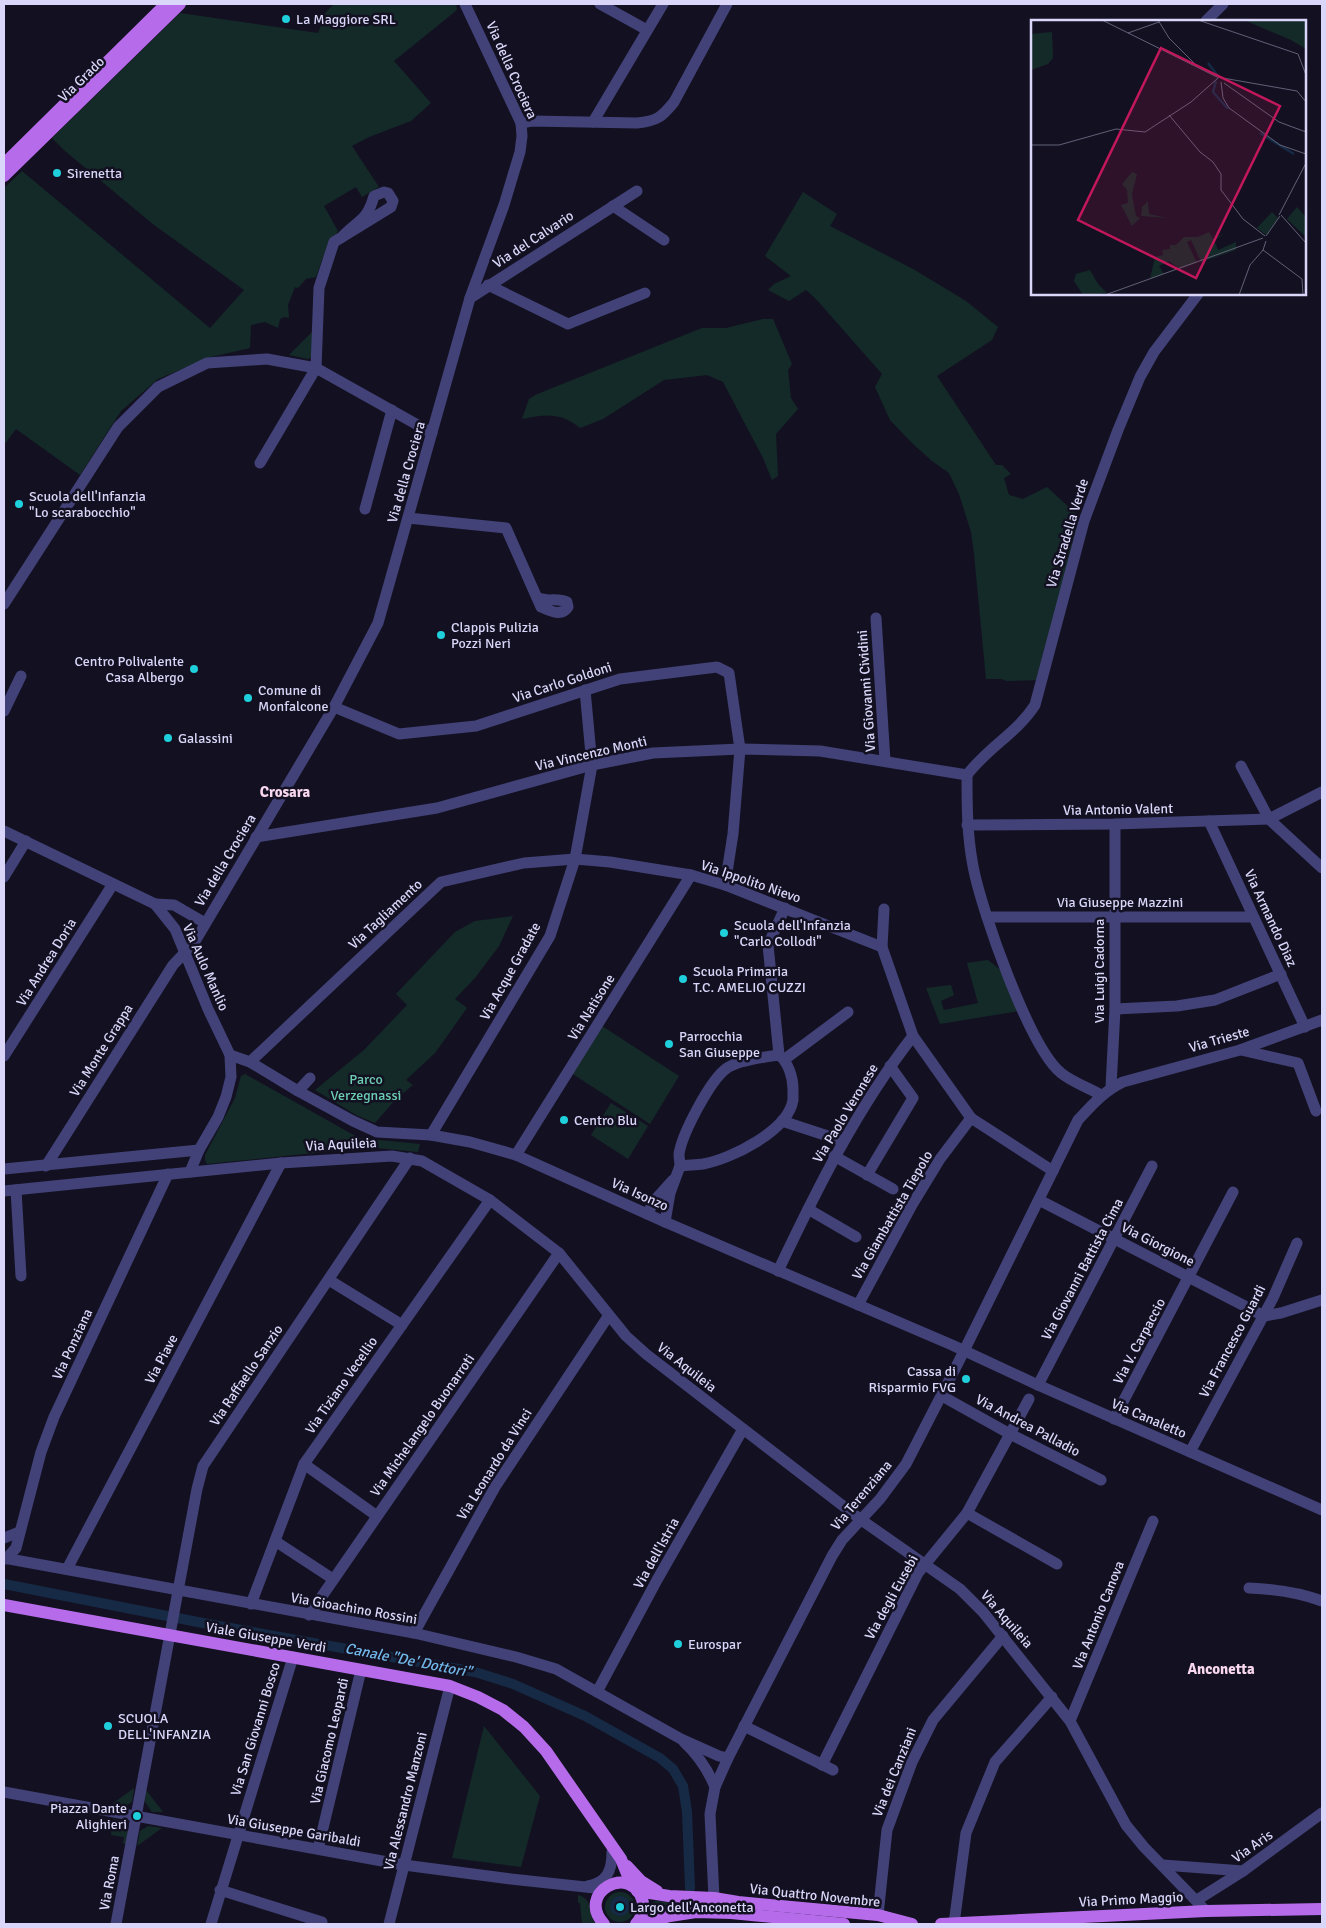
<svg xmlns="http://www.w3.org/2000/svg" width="1326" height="1928" viewBox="0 0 1326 1928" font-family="Signika,sans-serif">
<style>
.green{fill:#142a28}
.water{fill:#162a45}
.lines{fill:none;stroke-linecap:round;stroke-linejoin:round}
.canal{stroke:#162a45;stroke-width:10}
.minor{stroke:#424279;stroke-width:11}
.major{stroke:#b66cea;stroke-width:12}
.poi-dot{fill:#1fd0dc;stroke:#131121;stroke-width:2}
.labels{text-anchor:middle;stroke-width:5;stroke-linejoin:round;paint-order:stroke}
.poi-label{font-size:14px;fill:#d9d6f9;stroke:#131121;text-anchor:start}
.street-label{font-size:14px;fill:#d9d6f9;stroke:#131121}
.park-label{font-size:14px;fill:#6ccfb3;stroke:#131121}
.neighbourhood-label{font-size:15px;font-weight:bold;fill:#f9d8ef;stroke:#131121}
.water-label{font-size:15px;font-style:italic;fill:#72b8eb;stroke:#131121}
.inset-river{fill:none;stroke:#162a45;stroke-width:2.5}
.inset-road{fill:none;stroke:#626077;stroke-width:1}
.view{fill:#c2185b;fill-opacity:0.15;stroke:#c2185b;stroke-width:2.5}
.inset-edge{fill:none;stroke:#d9d6f9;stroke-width:2.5}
</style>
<rect width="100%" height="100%" fill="#131121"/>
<g class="green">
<polygon points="334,4 456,4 457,10 394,61 431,103 411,121 369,137 352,146 379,187 362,197 356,187 324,206 338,231 322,260 316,277 306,279 298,288 295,287 288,305 289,318 285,317 280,319 278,328 265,322 251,325 250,348 211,357 158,379 121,411 80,475 16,429 4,445 4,188 22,171 210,328 244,290 154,225 65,151 52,138 180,13 318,33 326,12"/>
<polygon points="803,192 837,214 830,226 913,269 966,301 998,327 992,340 937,376 996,465 1002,465 1011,474 1004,478 1009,495 1023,499 1047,487 1084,521 1042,680 1007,681 1001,679 986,679 974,554 971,532 959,494 949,473 932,461 913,444 890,420 875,387 882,374 816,299 806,290 789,301 768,290 774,284 791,276 765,256"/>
<path d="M 763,319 L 773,319 L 792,364 L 788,370 L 791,398 L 798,409 L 776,434 L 778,476 L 772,480 L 763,458 L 723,382 L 707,375 L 664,380 L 603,419 L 580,428 C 561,412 545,414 522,419 L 529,399 L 535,395 L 702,328 L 726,328 Z"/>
<polygon points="312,332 312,357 308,359 289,355"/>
<polygon points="513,916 499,946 475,978 455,999 467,1008 435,1053 406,1080 413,1085 396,1099 375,1123 356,1115 315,1090 364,1050 407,1005 396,994 455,932 475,921"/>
<polygon points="988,960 1002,971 1019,1011 940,1024 926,988 951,985 954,995 941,1001 944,1010 978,1003 967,963"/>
<polygon points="599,1024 679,1076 650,1124 568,1071"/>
<polygon points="245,1074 359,1138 420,1144 418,1152 377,1148 352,1149 207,1164 205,1160 205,1155 235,1098 241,1076"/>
<polygon points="611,1103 648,1126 628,1159 591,1135"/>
<polygon points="484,1726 540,1796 521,1867 452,1858"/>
<polygon points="134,1788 132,1802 124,1807 112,1804"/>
<polygon points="146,1790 163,1812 152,1812 145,1802"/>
<polygon points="113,1819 124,1821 128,1829 126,1844 123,1843 124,1837 111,1835"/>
<polygon points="148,1826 162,1828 137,1846 140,1831"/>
<circle cx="620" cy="1907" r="15"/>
<path d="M 578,1895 C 593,1899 588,1912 595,1924 L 582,1924 L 580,1903 L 578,1903 Z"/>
<polygon points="655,1901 684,1903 652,1915 651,1913 652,1903"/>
</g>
<circle class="water" cx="620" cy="1906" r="10"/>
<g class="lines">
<polyline class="canal" points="4,1584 208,1624 475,1672 513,1684 585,1716 660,1758 673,1769 683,1786 687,1812 690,1888"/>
<g class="minor">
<polyline points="600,4 647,30"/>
<polyline points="1206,21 1223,4"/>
<polyline points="593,122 663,4"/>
<path d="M 521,123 L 532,121 L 637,123 C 657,121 662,117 674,102 L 727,4"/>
<polyline points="613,206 664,240"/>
<polyline points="488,285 568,324 645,293"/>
<polyline points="470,298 637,191"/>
<path d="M 260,463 L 316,368 L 319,288 L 334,242 L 391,207 L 393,201 L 388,193 L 384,192 L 374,196 C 367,222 357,220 341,238"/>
<polyline points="365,509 392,410"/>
<path d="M 408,518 L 506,528 L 541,607 C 550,611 562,617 568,607 L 567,602 C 556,597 547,603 537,597"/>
<polyline points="4,604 118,427 158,387 207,363 267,359 316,368 432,433"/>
<polyline points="876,618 885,761"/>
<polyline points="334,707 399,734 476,726 620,679 717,667 729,673 740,749 733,834 725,885"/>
<polyline points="4,711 21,676"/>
<polyline points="1241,766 1269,819 1322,868"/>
<path d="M 967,775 C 987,748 1017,733 1035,705 L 1084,521 L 1118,430 L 1140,377 L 1154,352 L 1198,294"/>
<path d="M 967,775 C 967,805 967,835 973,866 C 981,909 1029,1047 1061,1073 C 1072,1082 1089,1088 1101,1095"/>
<polyline points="1209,821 1305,1027"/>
<polyline points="967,825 1115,824 1269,819 1322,792"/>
<polyline points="4,831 155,904 175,929 208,1009 230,1055 231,1077 226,1097 218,1117 199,1150 190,1172"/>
<polyline points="256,837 437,808 592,765 653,753 740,749 820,751 967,775"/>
<polyline points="4,877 26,841"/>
<polyline points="155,904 174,905 205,923"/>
<polyline points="884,909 882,947 913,1036 971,1118 1053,1171"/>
<polyline points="987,917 1253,917"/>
<polyline points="1115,1009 1177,1006 1215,1000 1281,974"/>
<polyline points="1241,1050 1298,1063 1316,1111"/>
<polyline points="230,1055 250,1062 298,1091 353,1121 377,1132 431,1135 470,1142 516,1155 665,1222 952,1345 1038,1385 1322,1510"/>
<path d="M 779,1055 C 788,1062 793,1077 793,1089 C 793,1092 793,1097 793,1100 C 788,1131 731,1159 703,1164 C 696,1165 688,1165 680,1166 C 680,1162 679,1158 679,1154 C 682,1134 710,1080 727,1068 C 739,1060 765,1057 779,1055 Z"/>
<polyline points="779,1055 768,945 785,908"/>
<polyline points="4,1056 113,884"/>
<polyline points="785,1059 848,1012"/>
<polyline points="250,1062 441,882 524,863 575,859 610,862 691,875 725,885 882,947"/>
<polyline points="1111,1087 1115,1009 1115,824"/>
<polyline points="298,1091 310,1078"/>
<polyline points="782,1121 843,1141"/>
<polyline points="431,1135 550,936 575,859 592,765 585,690"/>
<polyline points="516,1155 691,875"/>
<polyline points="834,1156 893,1189"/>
<polyline points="46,1166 173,965 194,943 334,707 378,623 470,298 504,205 520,152 522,136 521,123 465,4"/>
<polyline points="4,1169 199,1150"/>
<polyline points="867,1175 913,1098 890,1066"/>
<polyline points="16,1190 21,1276"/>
<polyline points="4,1191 281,1163 392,1156 422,1161 490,1200 559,1253 626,1336 646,1354 860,1519 960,1589 983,1612 1070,1721 1126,1825 1144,1847 1206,1911"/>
<polyline points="1039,1200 1264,1316 1281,1313 1322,1300"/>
<polyline points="808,1209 856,1237"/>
<polyline points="647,1214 655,1200 673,1180"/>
<polyline points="665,1222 670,1193 680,1166"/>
<path d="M 778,1271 C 817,1189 857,1108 913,1036"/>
<polyline points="329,1280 402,1325"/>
<polyline points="858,1305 912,1205 940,1159 971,1118"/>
<polyline points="1038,1385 1152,1166"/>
<polyline points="942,1396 1010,1434 1101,1480"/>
<polyline points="1114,1419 1233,1192"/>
<polyline points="1190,1452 1273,1298 1297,1243"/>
<polyline points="304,1464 377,1516"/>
<polyline points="967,1513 1057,1564"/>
<polyline points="4,1538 19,1532"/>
<polyline points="275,1541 333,1579"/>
<polyline points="4,1558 414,1633 516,1657 556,1669 681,1739 719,1756 728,1758"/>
<polyline points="6,1559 16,1548 41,1452 54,1417 168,1174"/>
<polyline points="67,1569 281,1163"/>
<path d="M 1249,1588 C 1274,1589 1298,1592 1322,1601"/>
<polyline points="251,1604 304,1464 490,1200"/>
<polyline points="309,1615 559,1253"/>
<polyline points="414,1633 495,1487 609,1315"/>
<polyline points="597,1692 657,1580 743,1429"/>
<polyline points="1070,1721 1153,1521"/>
<polyline points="744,1726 833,1770"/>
<path d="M 684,1742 C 698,1755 708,1770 715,1787"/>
<polyline points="822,1765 918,1573 967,1513 1029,1399"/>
<polyline points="4,1792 404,1865 511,1879 604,1889"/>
<polyline points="318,1849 361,1670"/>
<polyline points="1163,1865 1243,1871"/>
<path d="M 588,1886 C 607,1882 612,1871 612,1852"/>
<polyline points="220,1890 322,1922"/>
<polyline points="1197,1900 1243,1871 1322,1813"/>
<path d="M 665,1914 C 671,1911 677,1908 684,1907 C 694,1905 708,1908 714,1898 L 710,1814 L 715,1787 L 728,1758 L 832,1556 L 842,1540 L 880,1499 L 906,1464 L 959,1361 L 1078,1120 C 1092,1105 1104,1091 1123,1082 L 1240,1050 L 1322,1020"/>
<polyline points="878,1915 887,1830 912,1762 933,1720 1003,1636"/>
<polyline points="116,1924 197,1489 203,1466 410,1158"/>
<polyline points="211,1924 293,1657"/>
<polyline points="389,1924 450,1686"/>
<polyline points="954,1924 966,1833 995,1762 1052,1697"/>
</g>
<g class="major">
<polyline points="4,164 166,4"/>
<polyline points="4,176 180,4"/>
<polyline points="4,1605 450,1686 478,1697 503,1710 524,1727 546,1751 621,1859 632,1886"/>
<polyline points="627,1866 641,1881 657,1891"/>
<polyline points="637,1891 669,1896 714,1898 738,1902 878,1915 912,1924"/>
<path d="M 604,1924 C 575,1893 630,1863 642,1899 C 645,1908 642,1917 636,1924"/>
<polyline points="641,1924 670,1916 696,1912 731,1913 844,1924"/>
<polyline points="941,1924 1206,1911 1322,1909"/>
</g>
</g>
<g class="poi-dot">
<circle cx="286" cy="19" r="5"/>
<circle cx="57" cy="173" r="5"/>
<circle cx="19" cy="504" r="5"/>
<circle cx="441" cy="635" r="5"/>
<circle cx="194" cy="669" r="5"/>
<circle cx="248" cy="698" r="5"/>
<circle cx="168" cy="738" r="5"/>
<circle cx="724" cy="933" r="5"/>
<circle cx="683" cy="979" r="5"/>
<circle cx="669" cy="1044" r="5"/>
<circle cx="564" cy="1120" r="5"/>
<circle cx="966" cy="1379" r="5"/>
<circle cx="678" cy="1644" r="5"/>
<circle cx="108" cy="1726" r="5"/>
<circle cx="137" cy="1816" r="5"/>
<circle cx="620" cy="1907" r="5"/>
</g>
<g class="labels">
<g class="poi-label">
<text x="296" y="24">La Maggiore SRL</text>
<text x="67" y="178">Sirenetta</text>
<text x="29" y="501">Scuola dell'Infanzia<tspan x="29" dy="16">"Lo scarabocchio"</tspan></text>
<text x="451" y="632">Clappis Pulizia<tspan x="451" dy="16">Pozzi Neri</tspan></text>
<text x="184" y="666" text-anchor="end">Centro Polivalente<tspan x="184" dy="16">Casa Albergo</tspan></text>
<text x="258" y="695">Comune di<tspan x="258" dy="16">Monfalcone</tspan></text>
<text x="178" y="743">Galassini</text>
<text x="734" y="930">Scuola dell'Infanzia<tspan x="734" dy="16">"Carlo Collodi"</tspan></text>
<text x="693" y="976">Scuola Primaria<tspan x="693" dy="16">T.C. AMELIO CUZZI</tspan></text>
<text x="679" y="1041">Parrocchia<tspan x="679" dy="16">San Giuseppe</tspan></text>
<text x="574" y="1125">Centro Blu</text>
<text x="956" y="1376" text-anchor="end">Cassa di<tspan x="956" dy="16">Risparmio FVG</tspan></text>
<text x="688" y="1649">Eurospar</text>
<text x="118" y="1723">SCUOLA<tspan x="118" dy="16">DELL'INFANZIA</tspan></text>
<text x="127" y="1813" text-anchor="end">Piazza Dante<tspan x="127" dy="16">Alighieri</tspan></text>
<text x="630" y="1912">Largo dell'Anconetta</text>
</g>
<g class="street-label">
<text transform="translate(512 70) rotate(66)" y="5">Via della Crociera</text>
<text transform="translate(81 79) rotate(-44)" y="5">Via Grado</text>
<text transform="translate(533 239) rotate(-33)" y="5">Via del Calvario</text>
<text transform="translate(406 472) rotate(-74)" y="5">Via della Crociera</text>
<text transform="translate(1067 533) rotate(-73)" y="5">Via Stradella Verde</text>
<text transform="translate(562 682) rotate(-18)" y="5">Via Carlo Goldoni</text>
<text transform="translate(866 691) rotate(-94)" y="5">Via Giovanni Cividini</text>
<text transform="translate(591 753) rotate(-13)" y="5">Via Vincenzo Monti</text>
<text transform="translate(1118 809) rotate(-1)" y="5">Via Antonio Valent</text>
<text transform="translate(225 860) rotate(-59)" y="5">Via della Crociera</text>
<text transform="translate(751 881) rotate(19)" y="5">Via Ippolito Nievo</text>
<text x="1120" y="907">Via Giuseppe Mazzini</text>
<text transform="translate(385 914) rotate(-43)" y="5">Via Tagliamento</text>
<text transform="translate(1271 918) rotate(65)" y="5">Via Armando Diaz</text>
<text transform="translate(46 962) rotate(-58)" y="5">Via Andrea Doria</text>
<text transform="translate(206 967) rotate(66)" y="5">Via Aulo Manlio</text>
<text transform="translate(510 971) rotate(-61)" y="5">Via Acque Gradate</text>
<text transform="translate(1099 971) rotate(-90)" y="5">Via Luigi Cadorna</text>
<text transform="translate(591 1007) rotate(-58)" y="5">Via Natisone</text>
<text transform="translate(1219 1039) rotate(-16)" y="5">Via Trieste</text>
<text transform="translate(101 1050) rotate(-58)" y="5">Via Monte Grappa</text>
<text transform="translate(845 1113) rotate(-59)" y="5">Via Paolo Veronese</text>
<text transform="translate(341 1144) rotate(-3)" y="5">Via Aquileia</text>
<text transform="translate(640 1194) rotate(24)" y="5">Via Isonzo</text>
<text transform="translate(892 1215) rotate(-60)" y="5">Via Giambattista Tiepolo</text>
<text transform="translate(1158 1244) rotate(27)" y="5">Via Giorgione</text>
<text transform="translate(1082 1269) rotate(-62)" y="5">Via Giovanni Battista Cima</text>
<text transform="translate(1139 1341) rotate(-62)" y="5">Via V. Carpaccio</text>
<text transform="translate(1232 1341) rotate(-62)" y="5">Via Francesco Guardi</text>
<text transform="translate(72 1344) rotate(-65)" y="5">Via Ponziana</text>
<text transform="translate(161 1359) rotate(-62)" y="5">Via Piave</text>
<text transform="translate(687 1367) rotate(38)" y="5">Via Aquileia</text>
<text transform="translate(246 1375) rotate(-56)" y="5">Via Raffaello Sanzio</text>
<text transform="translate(341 1385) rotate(-55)" y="5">Via Tiziano Vecellio</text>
<text transform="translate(1149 1418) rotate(23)" y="5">Via Canaletto</text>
<text transform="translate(422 1425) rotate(-55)" y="5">Via Michelangelo Buonarroti</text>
<text transform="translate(1028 1425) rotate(28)" y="5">Via Andrea Palladio</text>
<text transform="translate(494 1464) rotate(-58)" y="5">Via Leonardo da Vinci</text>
<text transform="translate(861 1495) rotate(-50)" y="5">Via Terenziana</text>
<text transform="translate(656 1553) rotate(-61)" y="5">Via dell'Istria</text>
<text transform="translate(891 1597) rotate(-61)" y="5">Via degli Eusebi</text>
<text transform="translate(354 1608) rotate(10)" y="5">Via Gioachino Rossini</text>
<text transform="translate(1098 1615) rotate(-68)" y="5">Via Antonio Canova</text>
<text transform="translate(1007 1619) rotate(49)" y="5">Via Aquileia</text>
<text transform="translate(266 1637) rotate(10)" y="5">Viale Giuseppe Verdi</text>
<text transform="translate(255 1729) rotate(-73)" y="5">Via San Giovanni Bosco</text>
<text transform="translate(329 1741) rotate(-77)" y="5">Via Giacomo Leopardi</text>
<text transform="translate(894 1772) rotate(-68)" y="5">Via dei Canziani</text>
<text transform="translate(405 1801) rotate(-76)" y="5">Via Alessandro Manzoni</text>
<text transform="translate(294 1830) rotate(10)" y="5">Via Giuseppe Garibaldi</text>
<text transform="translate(1252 1846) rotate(-35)" y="5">Via Aris</text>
<text transform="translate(109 1883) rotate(-79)" y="5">Via Roma</text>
<text transform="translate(815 1895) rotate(6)" y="5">Via Quattro Novembre</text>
<text transform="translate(1131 1899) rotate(-3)" y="5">Via Primo Maggio</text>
</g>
<g class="park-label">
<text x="366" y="1084">Parco<tspan x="366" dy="16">Verzegnassi</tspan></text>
</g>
<g class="neighbourhood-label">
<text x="285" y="797">Crosara</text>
<text x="1221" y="1674">Anconetta</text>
</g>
<g class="water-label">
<text transform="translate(408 1660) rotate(11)" y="5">Canale "De' Dottori"</text>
</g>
</g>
<g transform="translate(1031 20)">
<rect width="275" height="275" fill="#131121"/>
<path d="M 213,0 L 275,0 L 275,29 L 260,20 ZM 21,12 L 22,38 L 17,44 L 0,50 L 0,14 ZM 101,152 L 106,154 L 101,174 L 105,196 L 109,198 L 101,206 L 90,185 L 97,183 L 96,170 L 91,164 ZM 117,181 L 118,194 L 136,198 L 110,196 L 111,187 ZM 266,187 L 275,197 L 275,217 L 256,199 ZM 241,192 L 247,198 L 235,215 L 226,208 ZM 178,212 L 182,219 L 195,213 L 183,220 L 187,230 L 205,222 L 205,230 L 170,242 L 160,220 L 156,222 L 166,243 L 149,249 L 138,241 L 128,246 L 133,254 L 119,259 L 124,237 L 132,235 L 131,230 L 139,229 L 139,225 L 145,225 L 153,217 L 167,217 ZM 59,250 L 67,264 L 76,273 L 52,275 L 43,261 L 45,254 Z" fill="#142a28"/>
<path class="inset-river" d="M 177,43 L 187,56M 185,61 L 182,72 L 197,89M 229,113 L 263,134"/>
<path class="inset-road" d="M 71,0 L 186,57 L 266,71 L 275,82M 127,0 L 138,18 L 163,43M 167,0 L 267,34 L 275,55M 97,13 L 128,2M 190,62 L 192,78 L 198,88 L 249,125 L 275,134M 193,63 L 248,102 L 275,112M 138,95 L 169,132 L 182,142 L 190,154 L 190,170 L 212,199 L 234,216M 0,125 L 28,125 L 85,109 L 114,112 L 160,82 L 187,58M 248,195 L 275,143M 250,195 L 275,223M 235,216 L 249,196M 232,230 L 271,259 L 272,275M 74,275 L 232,218M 208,275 L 219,245 L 232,230 L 235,221"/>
<path class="view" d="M 130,28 L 249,86 L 165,258 L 47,200 Z"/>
<rect width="275" height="275" class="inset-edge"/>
</g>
<rect width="1326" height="1928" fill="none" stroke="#d9d6f9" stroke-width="10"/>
</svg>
